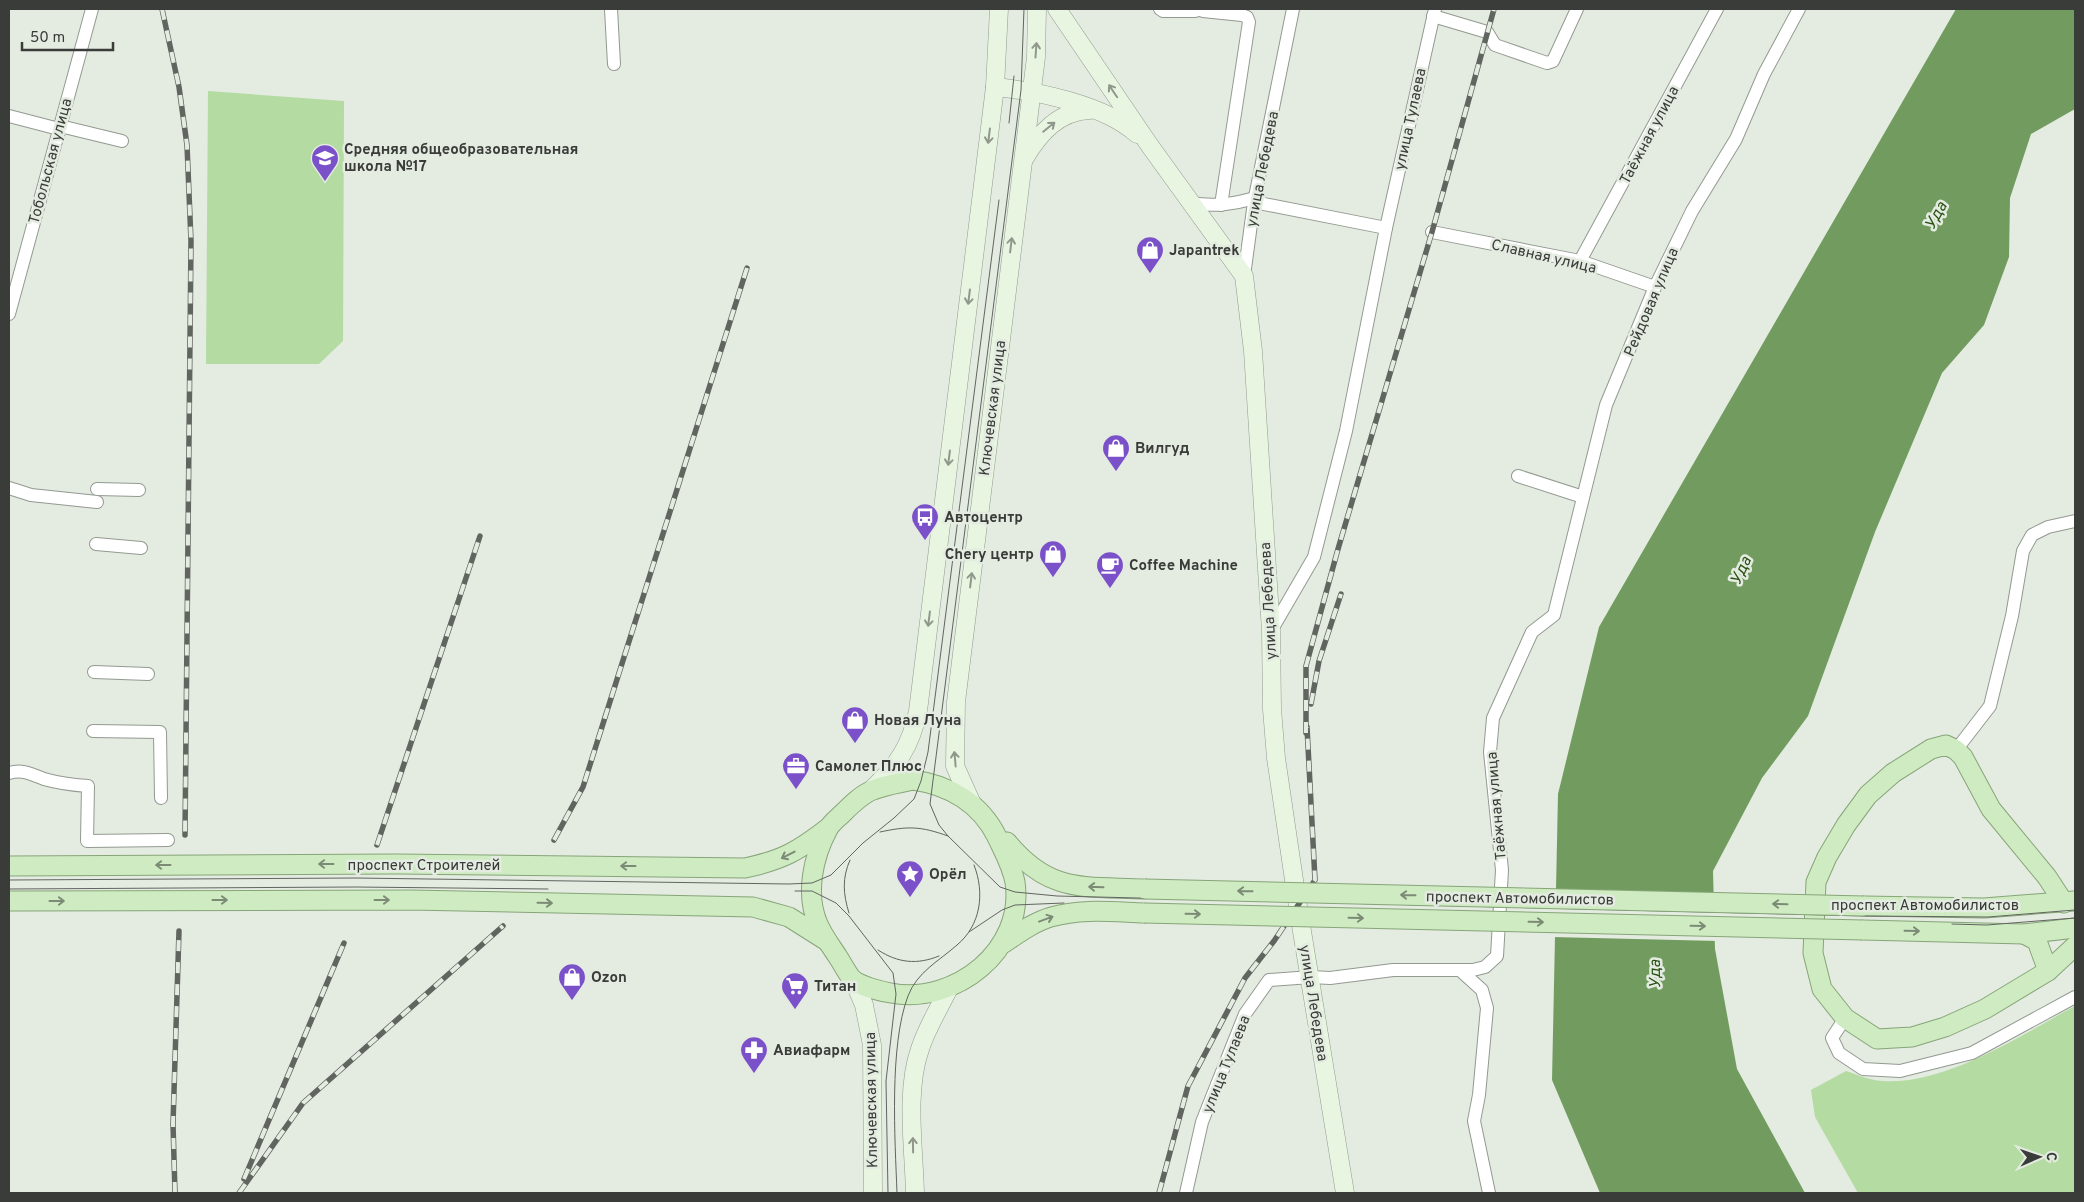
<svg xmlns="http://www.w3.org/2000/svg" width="2084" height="1202" viewBox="0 0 2084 1202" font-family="Overpass,sans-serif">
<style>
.green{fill:#b3dba2}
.water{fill:#729c5f}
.pier{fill:#e4ebe1}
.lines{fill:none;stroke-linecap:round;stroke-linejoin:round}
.street-casing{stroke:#939a91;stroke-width:14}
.secondary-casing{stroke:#939a91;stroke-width:19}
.primary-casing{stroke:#86a578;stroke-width:21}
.street{stroke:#fff;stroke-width:12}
.secondary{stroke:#e7f5e1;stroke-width:18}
.primary{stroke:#cfebc2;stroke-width:19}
.tram{stroke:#616560;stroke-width:1}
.rail-casing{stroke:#616560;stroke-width:5.5}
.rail{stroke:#e4ebe1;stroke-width:4;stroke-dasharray:11;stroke-linecap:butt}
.primary-bridge-casing{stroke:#86a578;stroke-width:21;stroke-linecap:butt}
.primary-bridge{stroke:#cfebc2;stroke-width:19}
.oneway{stroke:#90988c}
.oneway2{stroke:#7c8b76}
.labels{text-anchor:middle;stroke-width:5;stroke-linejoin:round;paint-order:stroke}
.street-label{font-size:15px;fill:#393c38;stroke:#e4ebe1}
.poi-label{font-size:15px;font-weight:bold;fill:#393c38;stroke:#e4ebe1;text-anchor:start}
.water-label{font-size:16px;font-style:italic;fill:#295212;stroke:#e4ebe1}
</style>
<rect width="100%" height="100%" fill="#e4ebe1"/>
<g class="green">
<polygon points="208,91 344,101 343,341 319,364 206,364"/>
<path d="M 2075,1006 L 2075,1193 L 1858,1193 L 1815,1117 L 1811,1090 L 1846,1071 C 1858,1075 1869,1080 1882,1081 C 1946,1085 2021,1035 2075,1006 Z"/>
</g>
<polygon class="water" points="1956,9 2075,9 2075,109 2031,134 2010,198 2009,257 1984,325 1942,373 1875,532 1808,716 1762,778 1713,871 1715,949 1737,1069 1805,1193 1600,1193 1552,1080 1558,794 1599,627"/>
<polygon class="pier" points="1553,891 1716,895 1718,941 1552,937"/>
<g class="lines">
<g class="street-casing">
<g id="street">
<polyline points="611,9 614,64"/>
<polyline points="1160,9 1163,11 1195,11 1204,9"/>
<polyline points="1203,11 1242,15 1247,17 1249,22 1221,205"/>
<polyline points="1433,16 1487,32 1495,45 1547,63 1553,61 1577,9"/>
<polyline points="9,116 59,129"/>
<polyline points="60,126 122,141"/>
<polyline points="1254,202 1386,228"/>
<path d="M 1191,203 C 1214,207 1233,204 1255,198"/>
<polyline points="1432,232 1580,261 1655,287"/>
<polyline points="1580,261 1717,9"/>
<polyline points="1244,276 1254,202 1293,9"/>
<polyline points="9,314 92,9"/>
<polyline points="1518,476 1583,497"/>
<polyline points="9,488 31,495 97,502"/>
<polyline points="97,489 139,490"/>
<polyline points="96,544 141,548"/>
<polyline points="1271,631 1314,557 1346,431 1386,228 1435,9"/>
<polyline points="94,672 148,674"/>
<polyline points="93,731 160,732 161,798"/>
<polyline points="1956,750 1990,706 2012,616 2023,551 2032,535 2048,527 2075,521"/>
<path d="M 9,773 C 23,769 31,774 44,779 C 58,783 73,785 88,786 L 87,841 L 168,840"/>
<polyline points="1461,971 1482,990 1487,1008 1479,1095 1474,1121 1489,1193"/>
<polyline points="1845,1018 1832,1038 1839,1053 1863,1069 1900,1071 1972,1053 2075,997"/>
<polyline points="1186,1193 1202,1122 1245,1014 1269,980 1311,977 1330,978 1393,970 1473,970 1485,967 1497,956 1502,870 1490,752 1493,718 1532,632 1554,615 1606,405 1655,287 1692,211 1736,139 1764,74 1799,9"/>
</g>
</g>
<g class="secondary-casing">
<g id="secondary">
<polyline points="1057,9 1150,146 1244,276 1253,351 1271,631 1272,709 1276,758 1298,907 1345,1193"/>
<path d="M 995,87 C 1037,91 1105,105 1137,134"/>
<path d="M 1024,159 C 1039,134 1058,111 1090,110"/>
<path d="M 871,790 C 897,766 911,746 918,711 L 995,87 L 999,9"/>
<polyline points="972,804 955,766 956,702 1036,57 1037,9"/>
<polyline points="853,979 864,1005 872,1045 873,1193"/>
<path d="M 915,1193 C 914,1149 905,1091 920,1049 C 927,1027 940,1007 950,986"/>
</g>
</g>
<g class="primary-casing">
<g id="primary">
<path d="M 913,780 C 950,785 981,804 997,837 C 1004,852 1012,866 1015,882 C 1025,950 955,1005 891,993 C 880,991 860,986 852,979 C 847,973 842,963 838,957 C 831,946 823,936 818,924 C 805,894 813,857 828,829 C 831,823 838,818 843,813 C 851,805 862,794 873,790 C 885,785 900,783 913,780 Z"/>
<path d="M 1007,842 C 1050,894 1083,886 1145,889"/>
<path d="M 9,866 L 396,864 L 745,868 C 783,860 798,851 828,828"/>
<polyline points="9,901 411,900 753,907 789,917 827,941"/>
<polyline points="2064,903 2047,877 1991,809 1963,757 1956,750 1946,745 1931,749 1893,773 1868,795 1846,825 1827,857 1816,882 1813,953 1822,989 1845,1018 1877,1039 1912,1037 1945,1027 1985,1009 2048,971 2075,946"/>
<polyline points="1864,906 1984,908 2074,901"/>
<polyline points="1863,930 2024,934 2075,928"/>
<polyline points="2024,934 2037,941 2048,971"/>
<path d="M 1004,943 C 1019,933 1034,922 1051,917 C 1081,908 1114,912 1144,913"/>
</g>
</g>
<use href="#street" class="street"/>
<use href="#secondary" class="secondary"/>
<use href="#primary" class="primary"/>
<g class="tram">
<polyline points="1024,9 1021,90 930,804 939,825 948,836 1000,887 1015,892 1057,896 1865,916 1988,917 2075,910"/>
<polyline points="1009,123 1014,76"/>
<path d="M 880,832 C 908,826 920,826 948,836"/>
<polyline points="9,880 356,878 789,884 812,883 831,875 863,843 894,818 914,799 921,781 928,752 999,200"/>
<polyline points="9,889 355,887 548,889"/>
<polyline points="795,891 812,891 836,903 849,916 893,973 896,994 886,1081 888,1193"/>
<path d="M 849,913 C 843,894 842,878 850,860"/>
<polyline points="1952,924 1987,925 2075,918"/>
<polyline points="969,932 1002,910 1015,905 1064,903"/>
<path d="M 878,950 C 898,963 917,965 939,956"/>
<path d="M 897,1193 C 895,1139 889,1046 908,996 C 917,972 939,961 957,945 C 981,925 985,893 974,865"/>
</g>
<g class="rail-casing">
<g id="rail">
<polyline points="162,9 179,87 187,145 191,241 185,835"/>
<polyline points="1311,704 1319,661 1341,594"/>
<polyline points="1306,733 1306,666 1338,549 1432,232 1494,9"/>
<polyline points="554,840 583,787 747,268"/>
<polyline points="377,845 480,536"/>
<polyline points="244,1179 344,943"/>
<polyline points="175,1193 173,1124 179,931"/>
<polyline points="239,1193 303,1103 503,926"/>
<polyline points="1159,1193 1188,1086 1245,978 1274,941 1315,880 1307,727"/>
</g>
</g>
<use href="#rail" class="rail"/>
<g class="primary-bridge-casing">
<g id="primary-bridge">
<polyline points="1145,889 1864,906"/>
<polyline points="1144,913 1863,930"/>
</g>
</g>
<use href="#primary-bridge" class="primary-bridge"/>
</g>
<defs><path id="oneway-shaft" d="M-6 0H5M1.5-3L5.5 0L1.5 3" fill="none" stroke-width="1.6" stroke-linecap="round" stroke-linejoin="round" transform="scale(1.25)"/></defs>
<g class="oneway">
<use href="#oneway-shaft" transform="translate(1036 50) rotate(-86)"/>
<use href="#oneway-shaft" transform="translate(1113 91) rotate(-124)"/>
<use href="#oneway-shaft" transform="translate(1049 127) rotate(-39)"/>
<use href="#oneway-shaft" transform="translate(989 136) rotate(97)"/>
<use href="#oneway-shaft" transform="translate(1011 245) rotate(-83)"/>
<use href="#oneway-shaft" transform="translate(969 297) rotate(97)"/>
<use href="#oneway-shaft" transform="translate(949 458) rotate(97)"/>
<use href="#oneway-shaft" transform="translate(971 580) rotate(-83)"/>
<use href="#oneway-shaft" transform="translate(929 619) rotate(97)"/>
<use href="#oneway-shaft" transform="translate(955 759) rotate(-95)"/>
<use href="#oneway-shaft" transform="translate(913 1145) rotate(-91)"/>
</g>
<g class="oneway2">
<use href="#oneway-shaft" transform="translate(788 855) rotate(153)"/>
<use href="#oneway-shaft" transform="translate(326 864) rotate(180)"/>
<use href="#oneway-shaft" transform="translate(163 865) rotate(180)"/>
<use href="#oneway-shaft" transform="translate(628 866) rotate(-180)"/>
<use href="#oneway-shaft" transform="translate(1096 887) rotate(-178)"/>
<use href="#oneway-shaft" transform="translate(1245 891) rotate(-179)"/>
<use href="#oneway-shaft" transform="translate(1408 895) rotate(-179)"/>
<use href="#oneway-shaft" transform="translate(220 900)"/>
<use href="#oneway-shaft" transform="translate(382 900)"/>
<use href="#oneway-shaft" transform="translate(57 901)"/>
<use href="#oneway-shaft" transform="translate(545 903) rotate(1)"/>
<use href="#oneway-shaft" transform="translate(1780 904) rotate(-179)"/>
<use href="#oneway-shaft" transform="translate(1193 914) rotate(1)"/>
<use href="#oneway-shaft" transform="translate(1356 918) rotate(1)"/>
<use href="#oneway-shaft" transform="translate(1046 919) rotate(-20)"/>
<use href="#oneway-shaft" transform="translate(1536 922) rotate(1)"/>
<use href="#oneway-shaft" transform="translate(1698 926) rotate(1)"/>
<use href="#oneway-shaft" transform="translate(1912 931) rotate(1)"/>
</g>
<defs>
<g id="school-pin" transform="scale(1.4375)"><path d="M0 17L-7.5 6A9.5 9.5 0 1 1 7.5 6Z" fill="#7b51ca" stroke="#e4ebe1"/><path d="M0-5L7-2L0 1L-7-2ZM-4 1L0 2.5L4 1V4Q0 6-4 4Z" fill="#fff"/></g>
<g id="shop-pin" transform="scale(1.4375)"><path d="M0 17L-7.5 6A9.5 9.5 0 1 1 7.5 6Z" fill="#7b51ca" stroke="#e4ebe1"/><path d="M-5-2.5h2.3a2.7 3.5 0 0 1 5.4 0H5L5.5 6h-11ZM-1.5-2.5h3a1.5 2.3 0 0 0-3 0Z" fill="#fff"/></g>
<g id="bus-pin" transform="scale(1.4375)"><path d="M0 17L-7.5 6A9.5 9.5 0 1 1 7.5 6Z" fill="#7b51ca" stroke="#e4ebe1"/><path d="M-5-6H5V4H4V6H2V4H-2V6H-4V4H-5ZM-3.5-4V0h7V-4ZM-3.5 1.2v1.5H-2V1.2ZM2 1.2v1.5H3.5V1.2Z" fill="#fff"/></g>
<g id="cafe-pin" transform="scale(1.4375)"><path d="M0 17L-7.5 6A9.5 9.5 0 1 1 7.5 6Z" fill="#7b51ca" stroke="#e4ebe1"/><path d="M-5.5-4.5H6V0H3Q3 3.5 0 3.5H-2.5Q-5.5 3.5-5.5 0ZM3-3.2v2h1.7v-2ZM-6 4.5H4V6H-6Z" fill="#fff"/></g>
<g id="office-pin" transform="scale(1.4375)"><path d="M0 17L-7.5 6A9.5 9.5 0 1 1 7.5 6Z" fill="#7b51ca" stroke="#e4ebe1"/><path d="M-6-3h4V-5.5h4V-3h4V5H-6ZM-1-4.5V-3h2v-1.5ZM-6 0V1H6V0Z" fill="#fff"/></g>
<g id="sight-pin" transform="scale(1.4375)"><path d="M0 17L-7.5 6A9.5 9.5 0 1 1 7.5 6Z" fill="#7b51ca" stroke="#e4ebe1"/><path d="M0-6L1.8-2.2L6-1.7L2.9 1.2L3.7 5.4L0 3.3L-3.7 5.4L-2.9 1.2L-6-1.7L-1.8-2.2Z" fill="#fff"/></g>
<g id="supermarket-pin" transform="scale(1.4375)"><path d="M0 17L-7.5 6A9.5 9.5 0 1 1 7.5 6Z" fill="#7b51ca" stroke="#e4ebe1"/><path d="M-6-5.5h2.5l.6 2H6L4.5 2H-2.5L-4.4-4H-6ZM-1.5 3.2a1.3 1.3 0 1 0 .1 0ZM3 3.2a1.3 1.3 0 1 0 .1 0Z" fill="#fff"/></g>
<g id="pharmacy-pin" transform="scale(1.4375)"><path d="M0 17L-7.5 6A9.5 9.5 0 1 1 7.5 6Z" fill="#7b51ca" stroke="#e4ebe1"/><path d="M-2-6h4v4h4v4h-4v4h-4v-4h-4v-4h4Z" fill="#fff"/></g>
</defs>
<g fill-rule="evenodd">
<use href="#school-pin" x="325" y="158"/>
<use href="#shop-pin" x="1150" y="250"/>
<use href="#shop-pin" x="1116" y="448"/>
<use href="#bus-pin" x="925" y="517"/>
<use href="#shop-pin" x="1053" y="554"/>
<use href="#cafe-pin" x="1110" y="565"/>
<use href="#shop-pin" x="855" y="720"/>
<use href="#office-pin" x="796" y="766"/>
<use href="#sight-pin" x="910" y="874"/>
<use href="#shop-pin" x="572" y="977"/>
<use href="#supermarket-pin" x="795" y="986"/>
<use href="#pharmacy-pin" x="754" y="1050"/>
</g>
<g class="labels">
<g class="street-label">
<text transform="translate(1410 119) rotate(-78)" y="5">улица Тулаева</text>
<text transform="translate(1649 135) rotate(-62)" y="5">Таёжная улица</text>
<text transform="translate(50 161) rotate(-75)" y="5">Тобольская улица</text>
<text transform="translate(1262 169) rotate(-79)" y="5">улица Лебедева</text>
<text transform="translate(1544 256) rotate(13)" y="5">Славная улица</text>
<text transform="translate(1651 302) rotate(-67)" y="5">Рейдовая улица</text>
<text transform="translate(992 408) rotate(-83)" y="5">Ключевская улица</text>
<text transform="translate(1268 601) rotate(-93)" y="5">улица Лебедева</text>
<text transform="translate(1496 806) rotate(-95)" y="5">Таёжная улица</text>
<text x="424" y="870">проспект Строителей</text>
<text transform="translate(1520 898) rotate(1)" y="5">проспект Автомобилистов</text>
<text x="1925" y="910">проспект Автомобилистов</text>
<text transform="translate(1314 1003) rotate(81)" y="5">улица Лебедева</text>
<text transform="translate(1226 1064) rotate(-68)" y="5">улица Тулаева</text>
<text transform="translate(871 1100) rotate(-91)" y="5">Ключевская улица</text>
</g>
<g class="poi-label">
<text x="344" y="154">Средняя общеобразовательная<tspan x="344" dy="17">школа №17</tspan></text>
<text x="1169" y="255">Japantrek</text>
<text x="1135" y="453">Вилгуд</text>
<text x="944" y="522">Автоцентр</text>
<text x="1034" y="559" text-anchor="end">Chery центр</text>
<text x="1129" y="570">Coffee Machine</text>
<text x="874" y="725">Новая Луна</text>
<text x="815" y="771">Самолет Плюс</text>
<text x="929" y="879">Орёл</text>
<text x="591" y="982">Ozon</text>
<text x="814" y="991">Титан</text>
<text x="773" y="1055">Авиафарм</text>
</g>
<g class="water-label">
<text transform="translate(1935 215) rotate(-61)" y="6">Уда</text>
<text transform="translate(1740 570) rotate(-65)" y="6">Уда</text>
<text transform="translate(1654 974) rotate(-91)" y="6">Уда</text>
</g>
</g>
<rect width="2084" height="1202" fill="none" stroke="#393c38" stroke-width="20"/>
<g transform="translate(2039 1157) rotate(88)" stroke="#e4ebe1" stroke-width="4" paint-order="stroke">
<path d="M0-4L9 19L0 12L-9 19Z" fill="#393c38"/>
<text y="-8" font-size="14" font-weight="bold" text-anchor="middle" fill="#393c38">С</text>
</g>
<path d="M22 42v8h91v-8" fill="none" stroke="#393c38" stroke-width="2.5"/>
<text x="30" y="42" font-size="15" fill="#393c38" stroke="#e4ebe1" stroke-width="4" paint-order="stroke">50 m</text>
</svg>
